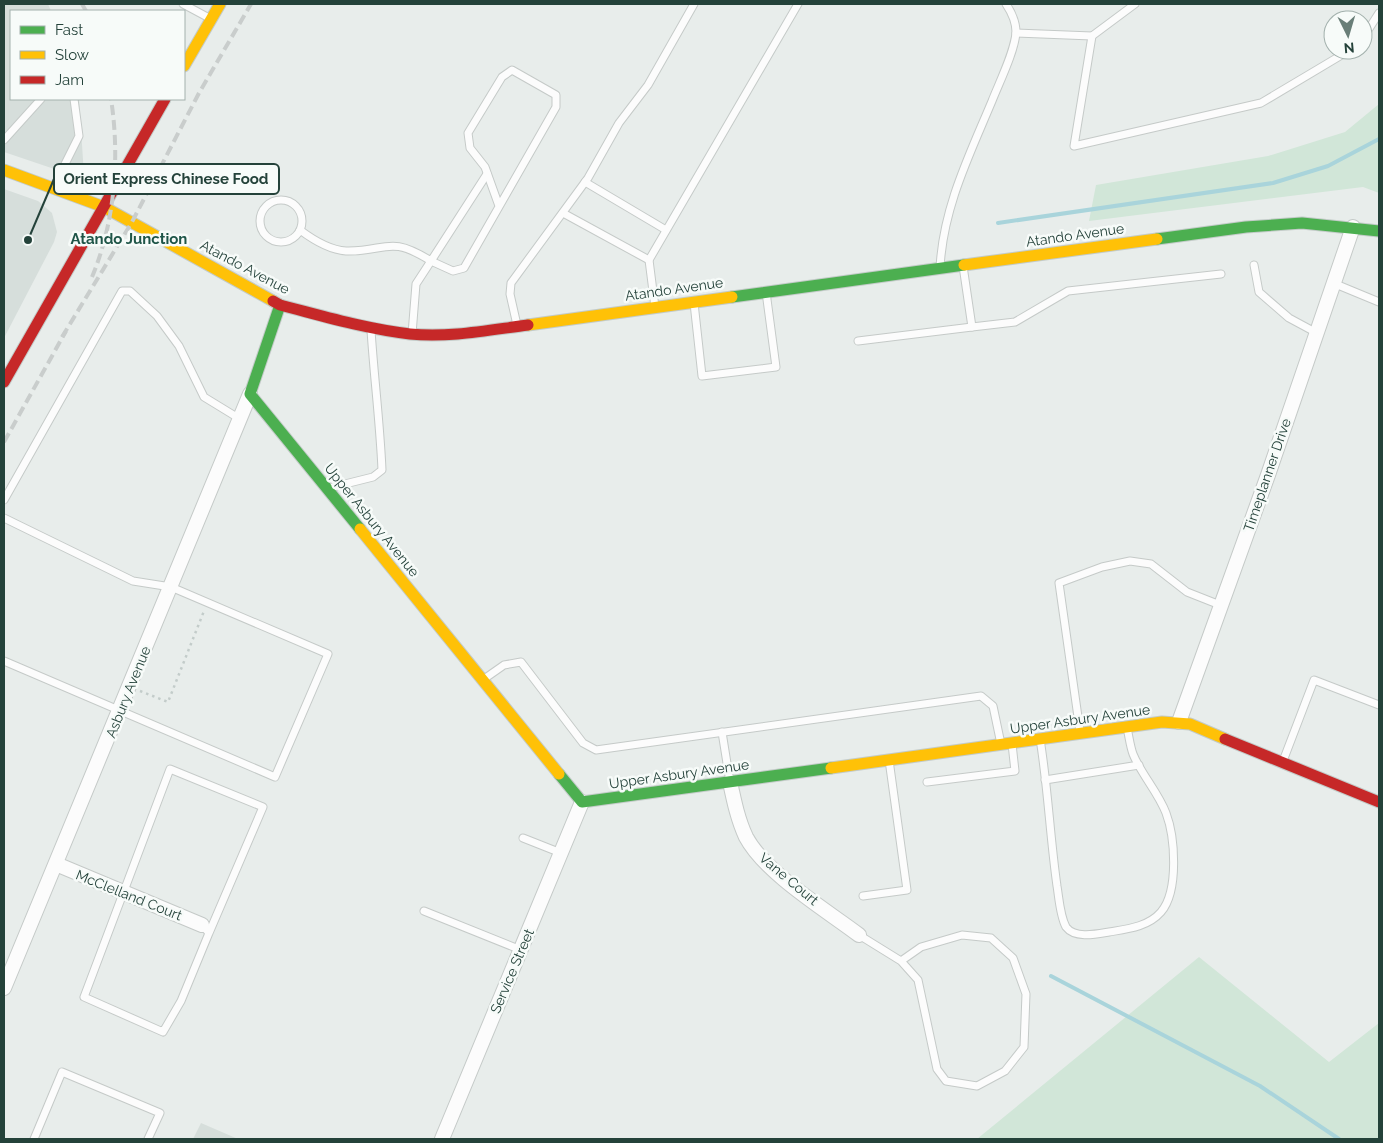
<svg xmlns="http://www.w3.org/2000/svg" width="1383" height="1143" viewBox="0 0 1383 1143" font-family="Raleway,sans-serif">
<style>
.built{fill:#d6dedb}
.green{fill:#d1e6d8}
.lines{fill:none;stroke-linecap:round;stroke-linejoin:round}
.stream{stroke:#a9d4db;stroke-width:4}
.lane-casing{stroke:#c5cac8;stroke-width:9}
.street-casing{stroke:#c5cac8;stroke-width:16}
.fast-casing{stroke:#c3cbc8;stroke-width:13}
.slow-casing{stroke:#c3cbc8;stroke-width:13}
.jam-casing{stroke:#c3cbc8;stroke-width:13}
.path{stroke:#c3ccca;stroke-width:2.5;stroke-dasharray:2.5 4;stroke-linecap:butt}
.lane{stroke:#fcfcfc;stroke-width:7}
.street{stroke:#fcfcfc;stroke-width:14}
.fast{stroke:#4caf50;stroke-width:11}
.slow{stroke:#ffc107;stroke-width:11}
.jam{stroke:#c62828;stroke-width:11}
.rail{stroke:#c9cdcc;stroke-width:4;stroke-dasharray:10 5;stroke-linecap:butt}
.labels{text-anchor:middle;stroke-width:5;stroke-linejoin:round;paint-order:stroke}
.street-label{font-size:14px;fill:#24423a;stroke:#f7fbf9}
.neighbourhood-label{font-size:15px;font-weight:bold;fill:#1f5548;stroke:#f7fbf9}
.leader{fill:none;stroke:#24423a;stroke-width:2}
.callout-dot{fill:#24423a;stroke:#f7fbf9;stroke-width:2}
.callout{fill:#f7fbf9;stroke:#24423a;stroke-width:2}
.callout-label{font-size:15px;text-anchor:middle;font-weight:bold;fill:#24423a}
</style>
<rect width="100%" height="100%" fill="#e8edeb"/>
<g class="built">
<polygon points="4,4 48,4 51,11 11,11 11,99 79,99 84,175 72,175 4,152"/>
<polygon points="4,189 38,201 52,213 57,232 54,242 4,338"/>
<polygon points="201,1123 238,1139 193,1139"/>
</g>
<g class="green">
<polygon points="1379,104 1379,193 1363,187 1089,221 1096,185 1268,156 1345,132"/>
<polygon points="1199,957 1329,1062 1379,1023 1379,1139 977,1139"/>
</g>
<g class="lines">
<g class="stream">
<polyline points="998,223 1273,183 1328,166 1379,139"/>
<polyline points="1051,976 1260,1086 1339,1139"/>
</g>
<g class="lane-casing">
<g id="lane">
<polyline points="183,4 211,19"/>
<polyline points="1016,33 1092,36 1135,4"/>
<polyline points="1092,36 1074,146 1261,103 1350,50"/>
<polyline points="1363,38 1379,13"/>
<polyline points="4,140 41,99"/>
<polyline points="585,182 666,230"/>
<polyline points="54,186 79,136 74,99"/>
<circle cx="281" cy="221" r="21"/>
<polyline points="563,213 649,260"/>
<path d="M 300,230 C 312,239 330,250 346,251 C 387,252 388,234 431,261 L 487,174"/>
<polyline points="1254,265 1259,292 1289,318 1315,332"/>
<polyline points="963,266 972,327 1015,322 1068,291 1221,274"/>
<path d="M 940,268 C 943,208 969,156 992,101 C 999,83 1015,51 1016,32 C 1016,22 1012,13 1006,4"/>
<polyline points="1333,283 1379,302"/>
<polyline points="694,303 702,376 776,367 766,292"/>
<polyline points="655,307 649,260 798,4"/>
<polyline points="517,325 510,294 511,283 588,178 619,123 648,85 694,4"/>
<polyline points="412,334 416,284 431,261 453,271 464,268 556,107 556,95 512,70 502,77 468,133 470,148 485,167 499,206"/>
<polyline points="858,341 972,327"/>
<path d="M 329,488 L 373,477 L 382,470 C 380,423 374,377 371,330"/>
<polyline points="4,500 122,291 130,291 157,316 179,346 204,397 240,419"/>
<polyline points="4,518 133,581 171,587 328,654 275,777 4,661"/>
<polyline points="484,679 504,665 521,662 583,743 596,750 981,696 993,706 1001,744"/>
<polyline points="1080,731 1059,583 1102,567 1130,561 1151,564 1187,592 1220,605"/>
<polyline points="722,732 730,782"/>
<path d="M 1040,739 C 1048,788 1050,837 1057,886 C 1059,898 1060,916 1066,927 C 1075,939 1097,934 1109,932 C 1127,929 1148,927 1161,912 C 1179,891 1175,837 1166,813 C 1158,792 1141,774 1133,754 C 1130,746 1129,736 1127,728"/>
<polyline points="1283,761 1314,680 1379,705"/>
<polyline points="1045,780 1139,765"/>
<polyline points="927,782 1015,771 1012,744"/>
<polyline points="523,838 561,853"/>
<polyline points="863,896 907,890 889,760"/>
<polyline points="424,911 521,950"/>
<polyline points="202,925 209,933 181,1001 163,1032 84,997 170,769 263,807 209,933"/>
<polyline points="859,935 901,961 918,980 937,1069 946,1081 977,1086 1005,1071 1024,1047 1026,994 1013,958 991,938 962,935 921,947 901,961"/>
<polyline points="34,1139 62,1072 160,1113 148,1139"/>
</g>
</g>
<g class="street-casing">
<g id="street">
<polyline points="1179,722 1268,475 1353,227"/>
<path d="M 730,782 C 734,801 738,820 746,837 C 765,873 826,910 859,935"/>
<polyline points="56,864 202,925"/>
<polyline points="4,988 250,394"/>
<polyline points="442,1139 582,802"/>
</g>
</g>
<g class="fast-casing">
<g id="fast">
<polyline points="1157,239 1246,227 1302,223 1379,231"/>
<polyline points="732,297 964,265"/>
<polyline points="280,305 250,394 360,529"/>
<polyline points="559,774 582,802 831,768"/>
</g>
</g>
<g class="slow-casing">
<g id="slow">
<polyline points="184,66 220,4"/>
<polyline points="4,170 104,207 273,301"/>
<polyline points="964,265 1157,239"/>
<polyline points="528,325 732,297"/>
<polyline points="360,529 559,774"/>
<polyline points="831,768 1162,722 1190,724 1225,739"/>
</g>
</g>
<g class="jam-casing">
<g id="jam">
<path d="M 273,301 L 280,305 C 323,316 366,329 410,334 C 449,338 489,330 528,325"/>
<polyline points="4,382 165,99"/>
<polyline points="1225,739 1379,802"/>
</g>
</g>
<polyline class="path" points="140,691 168,702 204,611"/>
<use href="#lane" class="lane"/>
<use href="#street" class="street"/>
<use href="#fast" class="fast"/>
<use href="#slow" class="slow"/>
<use href="#jam" class="jam"/>
<g class="rail">
<polyline points="82,4 86,11"/>
<path d="M 92,277 C 115,222 120,157 111,99"/>
<polyline points="62,337 132,222 199,93 251,4"/>
<polyline points="4,442 66,331"/>
</g>
</g>
<g class="labels">
<g class="street-label">
<text transform="translate(1075 235) rotate(-8)" y="5">Atando Avenue</text>
<text transform="translate(245 267) rotate(28)" y="5">Atando Avenue</text>
<text transform="translate(674 289) rotate(-8)" y="5">Atando Avenue</text>
<text transform="translate(1267 475) rotate(-71)" y="5">Timeplanner Drive</text>
<text transform="translate(372 520) rotate(51)" y="5">Upper Asbury Avenue</text>
<text transform="translate(128 692) rotate(-68)" y="5">Asbury Avenue</text>
<text transform="translate(1080 719) rotate(-8)" y="5">Upper Asbury Avenue</text>
<text transform="translate(679 774) rotate(-8)" y="5">Upper Asbury Avenue</text>
<text transform="translate(789 879) rotate(40)" y="5">Vane Court</text>
<text transform="translate(129 895) rotate(22)" y="5">McClelland Court</text>
<text transform="translate(512 971) rotate(-67)" y="5">Service Street</text>
</g>
<g class="neighbourhood-label">
<text x="129" y="244">Atando Junction</text>
</g>
</g>
<path class="leader" d="M28 240L54 179"/>
<circle class="callout-dot" cx="28" cy="240" r="5"/>
<rect class="callout" x="54" y="164" width="225" height="30" rx="5"/>
<g class="callout-label">
<text x="166" y="184">Orient Express Chinese Food</text>
</g>
<rect width="1383" height="1143" fill="none" stroke="#24423a" stroke-width="10"/>
<rect x="10" y="10" width="175" height="90" fill="#f7fbf9" stroke="#a3b1ad"/>
<rect x="20" y="26" width="25" height="8" fill="#4caf50" stroke="#a3b1ad"/>
<text x="55" y="35" font-size="15" fill="#24423a">Fast</text>
<rect x="20" y="51" width="25" height="8" fill="#ffc107" stroke="#a3b1ad"/>
<text x="55" y="60" font-size="15" fill="#24423a">Slow</text>
<rect x="20" y="76" width="25" height="8" fill="#c62828" stroke="#a3b1ad"/>
<text x="55" y="85" font-size="15" fill="#24423a">Jam</text>
<g transform="translate(1348 35) rotate(175)"><circle r="24" fill="#f7fbf9" stroke="#a3b1ad"/>
<path d="M0-4L9 19L0 12L-9 19Z" fill="#697e78"/>
<text y="-8" font-size="14" font-weight="bold" text-anchor="middle" fill="#24423a">N</text>
</g>
</svg>
